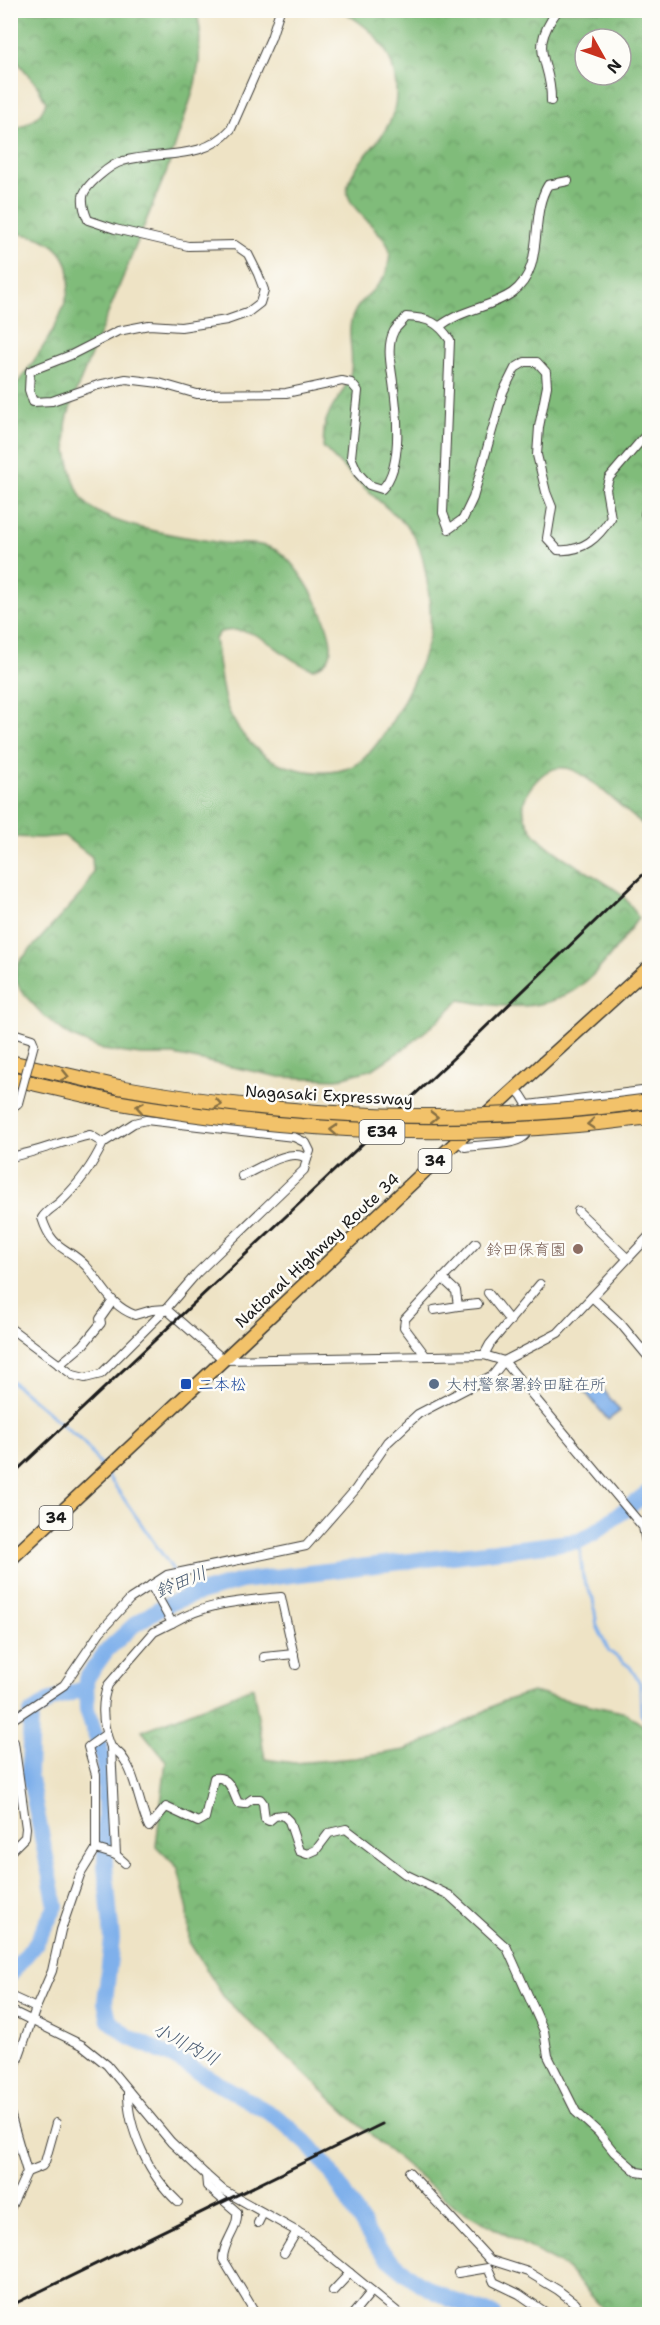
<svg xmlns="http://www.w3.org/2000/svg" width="660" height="2325" viewBox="0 0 660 2325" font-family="'Shantell Sans','Klee One',sans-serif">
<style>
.forest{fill:url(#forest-crowns);stroke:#4e6c4b;stroke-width:1.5;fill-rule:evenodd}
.water{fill:#7fb0eb;stroke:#4e6684;stroke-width:1.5}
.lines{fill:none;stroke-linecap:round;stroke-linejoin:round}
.stream{stroke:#7fb0eb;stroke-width:3}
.river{stroke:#7fb0eb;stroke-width:16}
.minor-casing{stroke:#3c3a35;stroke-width:10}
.trunk-casing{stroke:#3c3a35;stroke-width:15}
.motorway-casing{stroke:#3c3a35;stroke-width:16}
.minor{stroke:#fff;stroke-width:8}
.trunk{stroke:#f2c26a;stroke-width:12}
.motorway{stroke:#f2c26a;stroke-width:14}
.rail{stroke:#1c1c1c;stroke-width:3}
.minor-bridge-casing{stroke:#3c3a35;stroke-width:10;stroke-linecap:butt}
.motorway-bridge-casing{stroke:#3c3a35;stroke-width:16;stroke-linecap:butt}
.minor-bridge{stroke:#fff;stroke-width:8}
.motorway-bridge{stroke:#f2c26a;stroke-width:14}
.oneway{stroke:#876f43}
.education-dot{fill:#8d6e63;stroke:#fdfcf7;stroke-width:2}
.transit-dot{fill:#1a4fb4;stroke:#fdfcf7;stroke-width:2}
.service-dot{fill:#5c6f8a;stroke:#fdfcf7;stroke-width:2}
.labels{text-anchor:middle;stroke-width:5;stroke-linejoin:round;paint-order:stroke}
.shield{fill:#fdfcf7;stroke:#605f5e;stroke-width:1.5}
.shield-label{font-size:15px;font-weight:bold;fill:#1c1c1c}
.street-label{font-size:16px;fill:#1c1c1c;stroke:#fdfcf7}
.education-label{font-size:16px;fill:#785e54;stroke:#fdfcf7;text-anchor:end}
.transit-label{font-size:16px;fill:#164399;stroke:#fdfcf7;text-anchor:start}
.service-label{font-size:16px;fill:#4e5e75;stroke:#fdfcf7;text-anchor:start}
.water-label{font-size:18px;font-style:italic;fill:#44576f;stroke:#fdfcf7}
</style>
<defs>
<pattern id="forest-crowns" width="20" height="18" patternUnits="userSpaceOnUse" patternTransform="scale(1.5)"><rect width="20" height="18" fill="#80bc7a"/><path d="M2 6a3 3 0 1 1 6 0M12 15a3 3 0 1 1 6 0" fill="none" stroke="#689863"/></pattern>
</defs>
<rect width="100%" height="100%" fill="#fdfcf7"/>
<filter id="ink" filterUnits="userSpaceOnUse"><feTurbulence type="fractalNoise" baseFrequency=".0167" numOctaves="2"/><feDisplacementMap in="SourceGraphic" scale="12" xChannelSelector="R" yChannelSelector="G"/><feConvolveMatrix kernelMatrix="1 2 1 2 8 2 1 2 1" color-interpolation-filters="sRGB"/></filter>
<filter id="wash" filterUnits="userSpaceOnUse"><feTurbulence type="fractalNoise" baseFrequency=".008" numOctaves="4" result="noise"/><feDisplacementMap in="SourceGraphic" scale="24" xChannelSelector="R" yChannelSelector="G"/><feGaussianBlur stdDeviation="1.35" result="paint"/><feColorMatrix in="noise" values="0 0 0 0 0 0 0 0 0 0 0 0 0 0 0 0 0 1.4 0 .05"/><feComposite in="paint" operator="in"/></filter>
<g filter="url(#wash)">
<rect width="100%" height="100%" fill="#eee3c5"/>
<g class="forest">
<path d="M 11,11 L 197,11 L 200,30 L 199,63 L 194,89 L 167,170 L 77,389 C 73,401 66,416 66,428 C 64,447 73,488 85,502 C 105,527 191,538 223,543 C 241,545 258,541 276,550 C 298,561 338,630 330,655 C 327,663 320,666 313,669 C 277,658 263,622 220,632 L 215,639 C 218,658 221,691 227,707 C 237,732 259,758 286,766 C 308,773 331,776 353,766 C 383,752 426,663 430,630 C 432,609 426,559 416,540 C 409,525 391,512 379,501 C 359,483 341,466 323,447 C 324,440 323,431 325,424 C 329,407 345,393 350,375 C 356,355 344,333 354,313 C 361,296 386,285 388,266 C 389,260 391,253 389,248 C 382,228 341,206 348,185 C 354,164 375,148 386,129 C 405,97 396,54 369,30 C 361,23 352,17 343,11 L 649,11 L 649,829 C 624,812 604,787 577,772 C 565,765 550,767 540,777 C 483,830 589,867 620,893 C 628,901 634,908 638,918 C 584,996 557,1019 460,1000 L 439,1020 L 405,1048 L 373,1069 L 337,1079 L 280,1077 L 174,1055 L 141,1055 L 103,1050 L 70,1036 L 44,1016 L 21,991 L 15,978 L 18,963 L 83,892 L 93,872 L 92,857 L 64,836 L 40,838 L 11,837 L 10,393 C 36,360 108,268 42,239 C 33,235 20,234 11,232 L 11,131 C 26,124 40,120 46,102 L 36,84 L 11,54 ZM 585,39 L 621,39 L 621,75 L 585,75 Z"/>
<polygon points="253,1687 265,1759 294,1763 355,1758 405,1750 443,1734 501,1702 532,1692 626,1713 649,1730 649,2314 608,2314 565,2267 455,2207 359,2125 225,1999 189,1942 188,1911 178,1868 156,1846 166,1761 142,1731"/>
</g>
<polygon class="water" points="599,1384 620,1411 608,1420 586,1393"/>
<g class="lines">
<g class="stream">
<polyline points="10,1380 84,1443 102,1467"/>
<polyline points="106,1473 171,1567 186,1597"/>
<polyline points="579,1541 583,1578 593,1599 597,1626 609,1651 630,1667 640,1683 641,1714 650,1727"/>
<polyline points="10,1726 31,1713"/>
</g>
<g class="river">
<polyline points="10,1975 36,1943 56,1906 29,1774 31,1713 51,1700 86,1688"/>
<polyline points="493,2314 449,2299 419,2283 388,2258 372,2240 331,2172 311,2147 278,2118 175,2058 129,2037 109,2020 105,2002 112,1939 105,1866 105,1777 103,1758 87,1709 86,1679 106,1651 134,1625 160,1608 186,1597 241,1581 579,1541 594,1533 650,1491"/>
</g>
</g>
</g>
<g filter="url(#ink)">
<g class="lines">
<g class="minor-casing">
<g id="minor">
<path d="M 280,10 L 271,38 L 231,129 C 202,162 161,150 123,161 C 111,164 84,186 83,197 C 82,205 85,213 88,220 L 115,229 L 188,246 L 235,245 L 248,254 L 258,274 L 264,290 L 260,303 L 247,313 L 227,320 L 181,327 L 149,325 L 118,331 L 71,355 L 30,371 L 29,390 L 33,402 L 52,401 L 98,385 L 126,379 L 159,383 L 197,394 L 286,393 L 342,381 L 351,383 L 358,391 L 351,457 L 358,473 L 369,485 L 382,489 C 404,467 397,410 393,382 C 391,366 386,346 394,331 C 397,326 403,322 406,317 C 429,318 438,322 450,340 L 443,513 L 449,529 L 463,519 L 473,498 L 503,392 L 515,368 L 525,362 L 537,362 L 546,372 L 547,386 L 539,427 L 537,455 L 546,492 L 552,507 L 547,538 L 558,550 C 583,552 598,538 611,518 L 606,489 L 609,478 L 650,430"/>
<path d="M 551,101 C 552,58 526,53 558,10"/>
<path d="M 440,326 C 462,309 490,308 512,293 C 547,268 528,217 548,185 L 568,181"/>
<polyline points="650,497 645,514 650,520"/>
<polyline points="10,1032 32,1039 34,1044"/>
<polyline points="528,1105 650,1090"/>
<polyline points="10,1110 18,1103"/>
<path d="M 458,1141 L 465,1147 C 480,1145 497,1145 512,1142 C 542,1135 531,1104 516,1089"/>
<polyline points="103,1143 134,1123 146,1120 294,1137 306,1143 310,1151 307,1159"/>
<path d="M 10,1157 C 38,1152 63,1141 90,1135 L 103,1143 C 93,1165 78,1185 60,1202 C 53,1208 47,1210 42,1218 C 53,1252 66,1245 86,1266 C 102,1284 110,1306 135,1315 L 152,1310 L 166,1309 L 224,1360 L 484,1355 L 504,1361 L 643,1527 L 650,1563"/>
<polyline points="578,1211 627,1258"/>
<polyline points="488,1293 510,1321"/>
<polyline points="592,1297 620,1323 650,1359"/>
<polyline points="458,1306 478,1304"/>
<polyline points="434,1310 458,1306 456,1291 442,1278"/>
<path d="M 10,1328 L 73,1375 L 85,1378 L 101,1374 L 166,1309 L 197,1273 L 304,1170 L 307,1159 C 292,1146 258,1169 242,1176"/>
<polyline points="425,1355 404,1327 405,1319 476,1243"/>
<polyline points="484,1355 490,1344 540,1284"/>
<polyline points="59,1365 83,1345 101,1323 100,1319 112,1302"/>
<path d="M 151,1585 L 172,1623 L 154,1632 L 108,1685 C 100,1705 103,1727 111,1747 C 135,1759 138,1806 149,1827 L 166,1807 L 198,1822 L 205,1818 L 214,1778 C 229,1775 233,1792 238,1803 L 245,1804 L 252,1799 L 260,1799 L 263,1803 L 265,1819 L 269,1821 L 275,1816 L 283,1815 L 289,1821 L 299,1851 L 307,1854 L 316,1850 L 329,1833 L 346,1829 L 405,1874 L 449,1895 L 507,1948 L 544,2031 L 548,2056 L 576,2112 L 598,2132 L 614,2152 L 637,2172 L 650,2174"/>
<path d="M 172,1623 C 208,1602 241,1601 281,1597 L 296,1665"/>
<polyline points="264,1657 294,1654"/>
<polyline points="10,1721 64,1685 100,1632 130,1599 167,1575 306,1546 355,1490 388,1442 418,1414 493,1375 504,1361 558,1333 650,1235"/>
<polyline points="111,1747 116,1855"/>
<polyline points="96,1849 116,1855 125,1863"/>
<polyline points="10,1852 25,1837 26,1828 14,1742"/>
<polyline points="10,1996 36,2008"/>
<polyline points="10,2010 82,2045 107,2065 171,2142 206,2175 223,2190 305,2236 400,2314"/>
<polyline points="10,2081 36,2008 52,1971 61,1930 80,1875 96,1849 96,1775 88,1747 106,1734"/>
<path d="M 128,2091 C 127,2129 150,2177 178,2202"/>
<polyline points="10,2113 27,2172 10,2209"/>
<polyline points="27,2172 42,2166 45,2162 56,2123"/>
<polyline points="409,2172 490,2260 528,2272 558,2290 575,2303 584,2314"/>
<path d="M 206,2175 L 207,2186 L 237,2212 C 239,2229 223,2241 223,2259 L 256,2314"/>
<polyline points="258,2223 263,2213"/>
<polyline points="284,2253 297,2231"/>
<polyline points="458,2273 488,2268 494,2282 519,2294 548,2314"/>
<polyline points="333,2291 350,2273"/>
<polyline points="353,2314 372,2291"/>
</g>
</g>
<g class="trunk-casing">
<polyline id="trunk" points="10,1560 441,1156 650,966"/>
</g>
<g class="motorway-casing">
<g id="motorway">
<polyline points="10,1062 119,1087"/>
<polyline points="10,1078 115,1102"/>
</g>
</g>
<use href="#minor" class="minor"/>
<use href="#trunk" class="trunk"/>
<use href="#motorway" class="motorway"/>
<g class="rail">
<polyline points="10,1477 465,1047 650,868"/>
<polyline points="10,2306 382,2124"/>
</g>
<g class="minor-bridge-casing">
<polyline id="minor-bridge" points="18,1103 34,1044"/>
</g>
<g class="motorway-bridge-casing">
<g id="motorway-bridge">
<path d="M 119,1087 C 297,1119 470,1126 650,1101"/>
<path d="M 115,1102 C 295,1134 468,1141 650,1117"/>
</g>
</g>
<use href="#minor-bridge" class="minor-bridge"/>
<use href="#motorway-bridge" class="motorway-bridge"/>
</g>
<defs><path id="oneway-chevron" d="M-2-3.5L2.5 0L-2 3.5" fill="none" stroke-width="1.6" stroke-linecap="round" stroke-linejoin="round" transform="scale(1.5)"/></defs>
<g class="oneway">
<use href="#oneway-chevron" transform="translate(65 1076) rotate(13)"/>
<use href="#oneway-chevron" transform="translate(218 1104) rotate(9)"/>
<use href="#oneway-chevron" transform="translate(140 1107) rotate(-170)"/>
<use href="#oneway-chevron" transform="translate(434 1117) rotate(-1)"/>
<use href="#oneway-chevron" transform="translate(591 1124) rotate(175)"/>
<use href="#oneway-chevron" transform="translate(334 1130) rotate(-177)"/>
</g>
</g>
<circle class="education-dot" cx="578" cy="1249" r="6"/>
<rect class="transit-dot" x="180" y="1378" width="12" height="12" rx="3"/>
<circle class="service-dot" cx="434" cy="1384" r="6"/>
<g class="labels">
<g class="shield">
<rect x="359.5" y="1120" width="45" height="24" rx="4.5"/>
<rect x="418.5" y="1149" width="33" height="24" rx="4.5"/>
<rect x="39.5" y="1506" width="33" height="24" rx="4.5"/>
</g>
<g class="shield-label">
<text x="382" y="1137">E34</text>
<text x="435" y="1166">34</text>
<text x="56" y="1523">34</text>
</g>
<g class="street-label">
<text transform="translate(329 1095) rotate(3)" y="6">Nagasaki Expressway</text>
<text transform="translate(317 1250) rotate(-43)" y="6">National Highway Route 34</text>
</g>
<g class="education-label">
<text x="566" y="1255">鈴田保育園</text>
</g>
<g class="transit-label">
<text x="198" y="1390">二本松</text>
</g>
<g class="service-label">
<text x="446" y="1390">大村警察署鈴田駐在所</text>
</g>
<g class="water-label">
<text transform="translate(181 1582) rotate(-22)" y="6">鈴田川</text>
<text transform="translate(186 2044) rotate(28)" y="6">小川内川</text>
</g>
</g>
<rect width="660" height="2325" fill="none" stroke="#fdfcf7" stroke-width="36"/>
<g transform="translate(603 57) rotate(130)"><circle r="28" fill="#fdfcf7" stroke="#a3a29f" stroke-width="1.5"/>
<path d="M0-4.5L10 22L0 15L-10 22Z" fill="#c8321e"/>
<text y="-9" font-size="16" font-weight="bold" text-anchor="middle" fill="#1c1c1c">N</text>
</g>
</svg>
